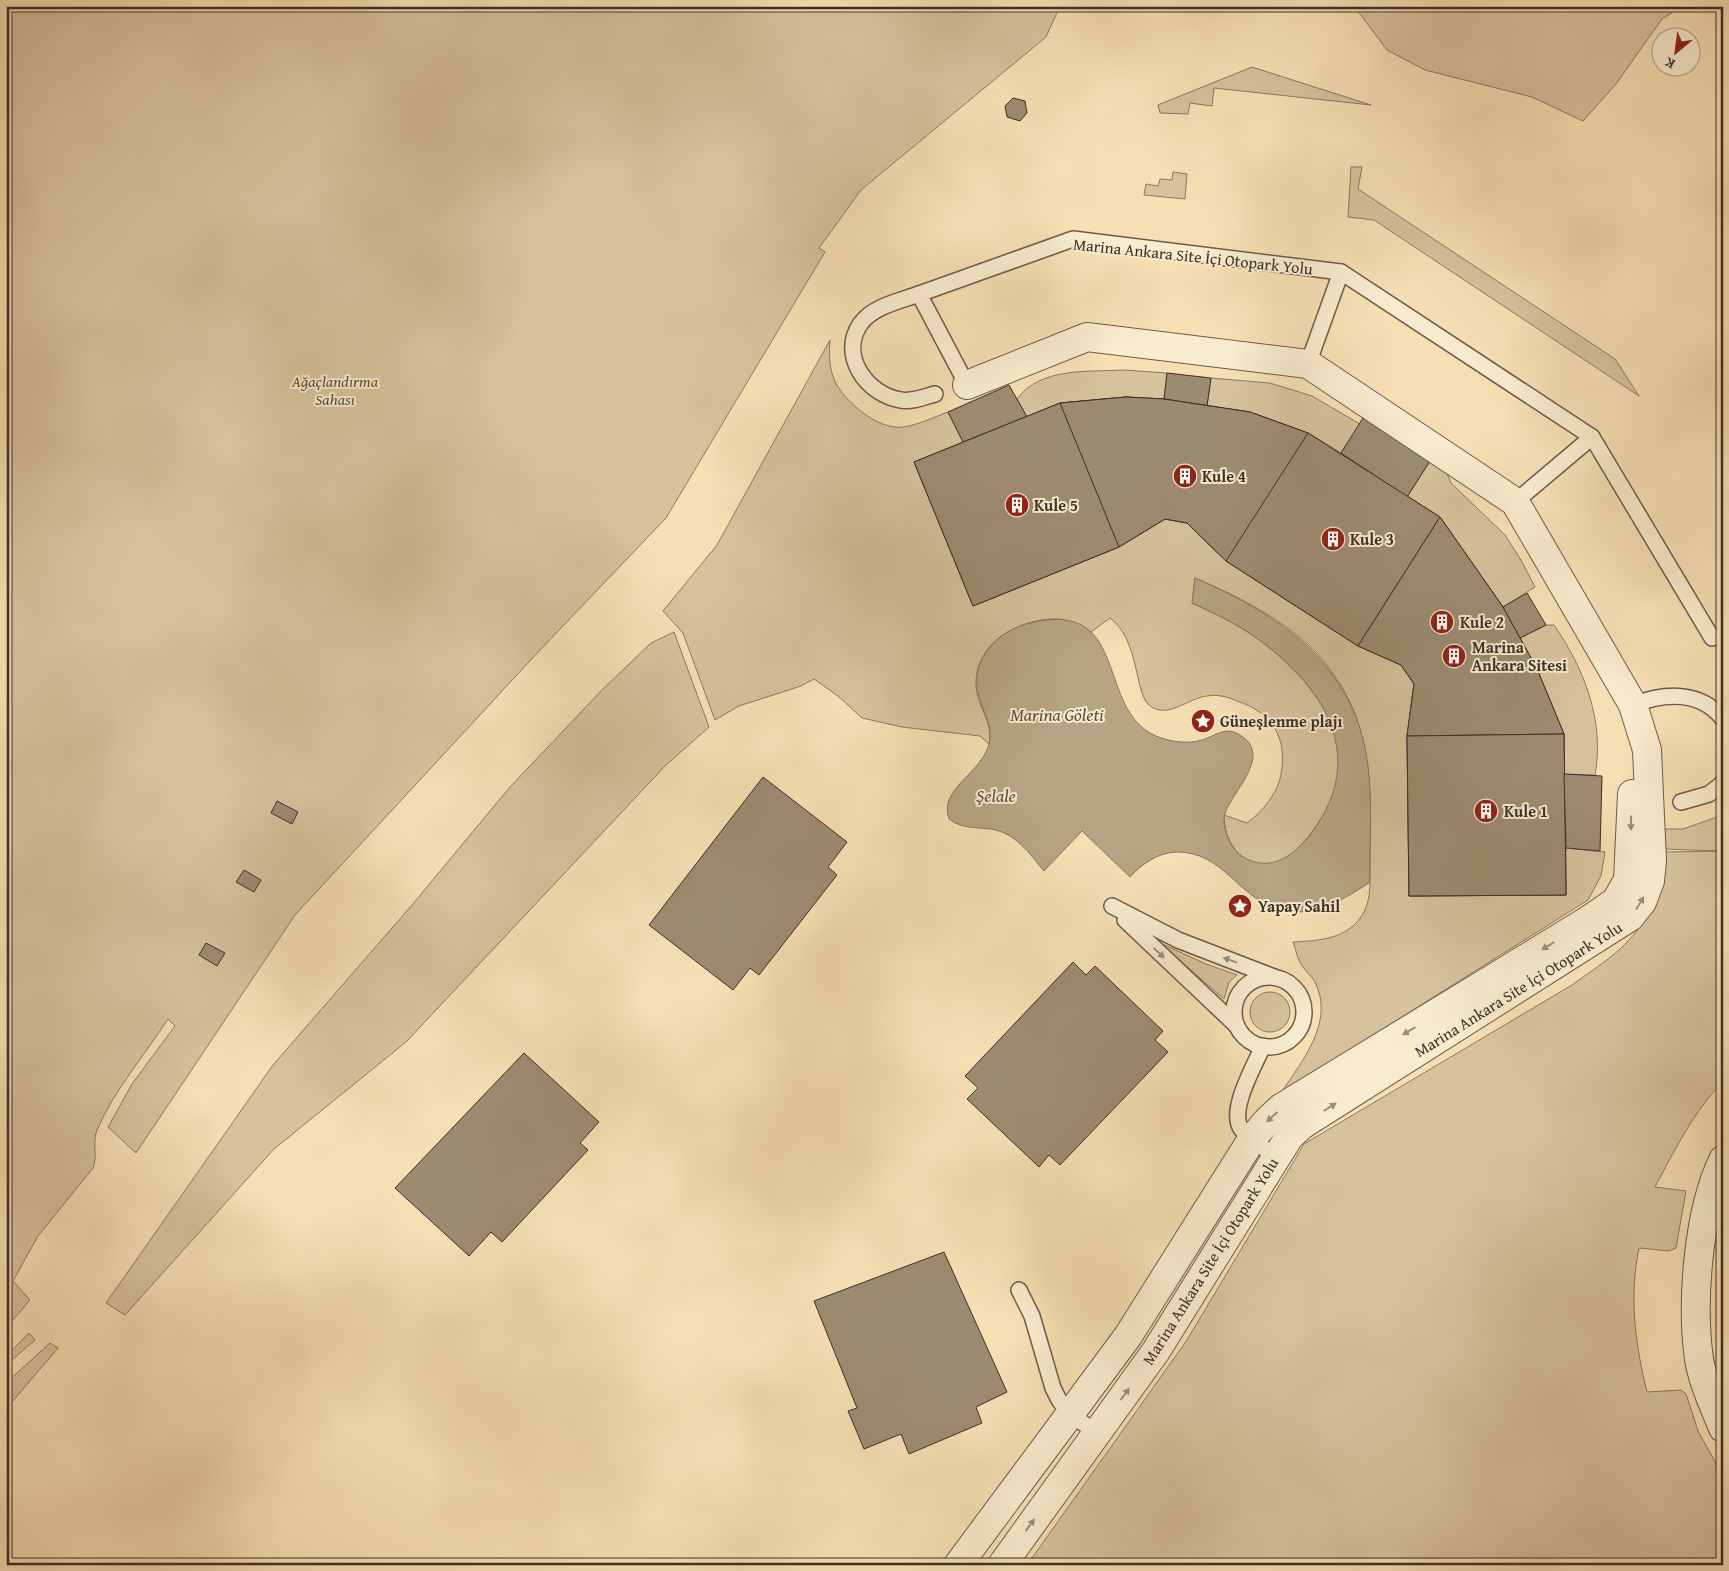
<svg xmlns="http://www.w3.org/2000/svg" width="1729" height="1571" viewBox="0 0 1729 1571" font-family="'Gentium Book Plus',serif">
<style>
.green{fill:#d7c29c;stroke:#8a7862}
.water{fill:#b7a484;stroke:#867560}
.building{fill:#9d8b71;stroke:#3d2f29}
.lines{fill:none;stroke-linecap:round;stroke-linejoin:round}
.lane-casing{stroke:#6b5b4c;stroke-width:18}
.street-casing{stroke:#6b5b4c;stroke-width:30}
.lane{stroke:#f9ebce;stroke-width:15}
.street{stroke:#f9ebce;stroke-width:28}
.oneway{fill:#9b8d7c}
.labels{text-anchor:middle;stroke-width:4;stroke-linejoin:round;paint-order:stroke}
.street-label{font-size:16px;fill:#3d2f29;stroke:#f9ebce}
.park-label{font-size:16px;font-style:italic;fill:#5c4c40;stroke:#f9ebce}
.poi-label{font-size:16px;font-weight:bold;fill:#3d2f29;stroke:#f9ebce;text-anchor:start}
.water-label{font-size:18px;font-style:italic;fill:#5c4c40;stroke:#f9ebce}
</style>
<rect width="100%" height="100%" fill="#f6e0b3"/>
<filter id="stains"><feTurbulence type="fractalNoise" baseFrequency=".004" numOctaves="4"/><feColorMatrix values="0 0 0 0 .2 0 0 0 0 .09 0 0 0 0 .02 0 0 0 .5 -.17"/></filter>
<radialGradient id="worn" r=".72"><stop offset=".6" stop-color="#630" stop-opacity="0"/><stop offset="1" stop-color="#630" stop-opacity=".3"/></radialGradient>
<g class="green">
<path d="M 6,6 L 1060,6 L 1046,37 L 861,190 L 819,248 L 825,252 L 666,518 L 540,650 L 295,915 L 136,1153 L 108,1127 L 132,1084 L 175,1026 L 168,1019 C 145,1055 114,1090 97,1130 C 92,1142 98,1156 93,1168 L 38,1236 L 13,1281 L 30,1300 L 6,1328 Z"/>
<polygon points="1354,6 1683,6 1662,19 1616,84 1583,121 1532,97 1425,70 1387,50"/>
<polygon points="1252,67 1371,105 1214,88 1212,106 1190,103 1188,114 1160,113 1158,105"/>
<polygon points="1351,167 1362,167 1358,189 1615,359 1639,396 1374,220 1348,217"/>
<polygon points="1173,172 1187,174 1185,199 1144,195 1146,184 1158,186 1160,179 1172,180"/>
<path d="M 830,340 C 829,353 829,367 834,379 C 842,400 879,431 903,427 C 918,425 934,417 948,412 L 963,442 L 915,462 L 973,606 L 1119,547 L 1165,519 L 1187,523 L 1226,561 L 1358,646 L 1401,665 L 1414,684 L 1407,736 L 1409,896 L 1566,895 L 1566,848 L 1605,852 L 1601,876 L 1588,900 L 1281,1093 C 1302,1061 1335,1022 1315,982 C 1312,976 1306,972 1303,967 C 1298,961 1296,950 1293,942 C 1313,941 1338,940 1354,925 C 1362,918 1368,906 1369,895 C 1371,883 1370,869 1370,857 C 1371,816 1372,773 1361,733 C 1355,709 1344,688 1329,668 C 1296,625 1244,599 1195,578 L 1192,603 C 1209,611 1227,619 1243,629 C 1287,656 1349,717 1339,774 C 1336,790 1329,807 1320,820 C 1309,837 1292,861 1270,864 C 1240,868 1224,840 1224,815 L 1247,823 C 1262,812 1278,793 1281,774 C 1288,737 1271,712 1237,701 C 1228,697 1218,694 1207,696 C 1188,698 1169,719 1150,706 C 1134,694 1140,640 1110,618 L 1091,632 C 1082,627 1071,620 1059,619 C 1023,617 976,641 976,682 C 975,705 994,721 989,744 L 980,736 L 902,727 L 862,718 L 838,696 L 814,679 L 801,686 L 739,706 L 715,720 L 683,633 L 663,611 L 717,545 Z"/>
<path d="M 1124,370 L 1167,373 L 1164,399 L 1126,397 L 1060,403 L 1027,417 L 1017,399 C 1040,367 1089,372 1124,370 Z"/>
<polygon points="1211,378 1270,383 1312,396 1360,424 1341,453 1308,433 1250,412 1207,406"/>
<polygon points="1430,461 1446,471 1451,483 1505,535 1521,560 1535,587 1503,607 1440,517 1407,497"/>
<path d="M 1546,625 L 1554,625 C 1584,668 1605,722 1595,775 L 1564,774 L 1537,669 L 1520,638 Z"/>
<polygon points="674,632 709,727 666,765 406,1042 274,1149 125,1315 106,1303 273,1065 412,905 510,787 602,690 651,643"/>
<path d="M 1723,815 L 1723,1082 C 1695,1109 1673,1153 1655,1187 L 1686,1191 L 1676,1248 L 1669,1251 L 1639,1248 C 1629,1296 1635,1344 1647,1392 L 1681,1390 L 1686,1394 L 1698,1431 L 1723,1476 L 1723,1565 L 1027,1565 L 1187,1340 L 1304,1144 L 1572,985 C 1599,965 1633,946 1646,914 C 1655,895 1659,872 1665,852 L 1722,851 L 1663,849 L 1665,829 L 1683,829 Z"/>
<polygon points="1160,943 1206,964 1237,975 1229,982 1224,999"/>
<circle cx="1270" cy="1012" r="20"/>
<polygon points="29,1333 35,1340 6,1365 6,1356"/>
<polygon points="50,1343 58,1348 6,1409 6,1383"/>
</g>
<path class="water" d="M 1195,578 C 1285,617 1361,670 1369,776 C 1372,812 1370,847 1369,883 C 1342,900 1315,918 1281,910 C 1239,900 1224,851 1176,852 C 1157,853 1142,864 1130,877 L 1082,831 L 1044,871 C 1029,853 1015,832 990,829 C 975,827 962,829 949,819 C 935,782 1006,767 987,719 C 979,697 971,682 982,659 C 991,640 1010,628 1030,623 C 1128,599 1097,702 1150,733 C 1164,741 1186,745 1202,740 C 1213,737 1224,727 1236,733 C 1277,753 1232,790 1225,814 C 1222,824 1226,836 1231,844 C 1236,855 1248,861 1260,863 C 1282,866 1300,848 1312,832 C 1373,751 1316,675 1243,629 C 1227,619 1209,611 1192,603 Z"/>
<g class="building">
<polygon points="1100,6 1117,6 1113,11"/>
<polygon points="1013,98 1025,101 1027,113 1020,121 1007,117 1005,106"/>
<polygon points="1167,373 1211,378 1207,406 1164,399"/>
<polygon points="1009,385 1027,417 963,442 948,412"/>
<polygon points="1126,397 1164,399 1250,412 1308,433 1226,561 1187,523 1165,519 1119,547 1060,403"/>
<polygon points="1126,397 1164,399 1250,412 1308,433 1440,517 1503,607 1537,669 1564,734 1566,895 1409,896 1407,736 1414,684 1401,665 1358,646 1226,561 1187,523 1165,519 1119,547 973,606 914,462 1060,403"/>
<polygon points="1060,403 1119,547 973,606 914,462"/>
<polygon points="1363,418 1430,461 1407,497 1341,453"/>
<polygon points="1308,433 1440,517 1358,646 1226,561"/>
<polygon points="1440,517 1503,607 1537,669 1564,734 1407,736 1414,684 1401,665 1358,646"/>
<polygon points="1527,593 1546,625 1520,638 1503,607"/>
<polygon points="1564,734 1566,895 1409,896 1407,736"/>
<polygon points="1564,774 1602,776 1600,851 1566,848"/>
<polygon points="763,777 847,842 828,867 837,875 759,975 750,968 733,990 649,925"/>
<polygon points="277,801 298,812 292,824 271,813"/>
<polygon points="244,870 261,880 254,892 236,882"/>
<polygon points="206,943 225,953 217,966 199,955"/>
<polygon points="1073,962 1086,975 1095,966 1163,1031 1155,1040 1168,1052 1060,1165 1049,1155 1039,1167 967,1099 978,1088 965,1076"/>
<polygon points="524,1053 599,1122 580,1143 588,1150 502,1242 491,1232 469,1256 395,1188"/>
<polygon points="944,1252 1007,1392 976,1407 982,1423 909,1454 901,1434 864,1449 848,1411 857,1408 814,1301"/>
</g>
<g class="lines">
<g class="lane-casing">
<g id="lane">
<path d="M 919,294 C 900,301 874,306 861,323 C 838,355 867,395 901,400 C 912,402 924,397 935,394"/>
<polyline points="1308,364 1341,272"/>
<polyline points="967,385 919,294 1073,239 1341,272 1592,437 1712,638"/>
<polyline points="1515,502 1592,437"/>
<path d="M 1633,705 C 1664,693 1700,690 1723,719"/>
<polyline points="1681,802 1709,794 1723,783"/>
<polyline points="1112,906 1178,940 1274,977"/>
<polyline points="1125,920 1237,1026"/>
<circle cx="1269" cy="1012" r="35"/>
<path d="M 1263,1046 C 1255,1065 1227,1112 1242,1130 C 1250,1140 1264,1148 1275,1156"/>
<polyline points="1019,1290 1032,1316 1053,1388 1059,1400 1070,1414 1097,1433"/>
</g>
</g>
<g class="street-casing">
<g id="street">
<polyline points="967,385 1087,337 1308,364 1515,502 1633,705 1647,750 1652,861 1650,881 1642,902 1630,917 1302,1125 1289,1137 1156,1351 1002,1565"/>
<path d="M 1723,1160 C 1698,1212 1691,1302 1699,1359 C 1703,1383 1714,1406 1723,1428"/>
<polyline points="958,1565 1128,1336 1252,1139 1267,1121 1281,1108 1587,921 1616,901 1628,880 1632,794"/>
</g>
</g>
<use href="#lane" class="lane"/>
<use href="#street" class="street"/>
</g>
<defs><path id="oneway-solid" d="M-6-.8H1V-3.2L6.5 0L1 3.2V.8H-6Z" transform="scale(1.25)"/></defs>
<g class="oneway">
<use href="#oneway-solid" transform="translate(1631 823) rotate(91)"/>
<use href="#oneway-solid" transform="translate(1640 903) rotate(-59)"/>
<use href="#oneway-solid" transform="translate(1548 946) rotate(148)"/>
<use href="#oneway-solid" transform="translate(1159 953) rotate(43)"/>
<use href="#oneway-solid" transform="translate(1230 960) rotate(-160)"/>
<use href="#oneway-solid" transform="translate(1409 1031) rotate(149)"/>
<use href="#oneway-solid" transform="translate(1330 1107) rotate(-32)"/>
<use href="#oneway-solid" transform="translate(1272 1117) rotate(138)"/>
<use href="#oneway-solid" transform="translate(1125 1394) rotate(-54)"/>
<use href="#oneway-solid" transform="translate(1030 1525) rotate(-54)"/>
</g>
<defs>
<g id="building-disc" transform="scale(1.25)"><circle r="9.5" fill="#8f2418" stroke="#f9ebce"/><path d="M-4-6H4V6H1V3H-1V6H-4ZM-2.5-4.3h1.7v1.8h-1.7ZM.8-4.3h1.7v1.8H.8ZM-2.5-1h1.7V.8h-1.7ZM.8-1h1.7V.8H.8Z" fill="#fff"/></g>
<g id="sight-disc" transform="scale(1.25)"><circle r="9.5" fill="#8f2418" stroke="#f9ebce"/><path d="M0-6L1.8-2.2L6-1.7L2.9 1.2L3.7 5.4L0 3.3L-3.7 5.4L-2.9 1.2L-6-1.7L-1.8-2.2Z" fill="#fff"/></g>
</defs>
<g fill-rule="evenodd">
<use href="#building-disc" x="1185" y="476"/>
<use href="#building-disc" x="1017" y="505"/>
<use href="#building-disc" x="1333" y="539"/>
<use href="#building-disc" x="1442" y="622"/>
<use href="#building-disc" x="1454" y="656"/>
<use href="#sight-disc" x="1203" y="721"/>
<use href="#building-disc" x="1486" y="811"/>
<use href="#sight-disc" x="1240" y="906"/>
</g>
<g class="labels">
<g class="street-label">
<text transform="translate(1193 256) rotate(6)" y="6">Marina Ankara Site İçi Otopark Yolu</text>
<text transform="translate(1518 989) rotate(-32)" y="6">Marina Ankara Site İçi Otopark Yolu</text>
<text transform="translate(1210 1261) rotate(-58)" y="6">Marina Ankara Site İçi Otopark Yolu</text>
</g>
<g class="park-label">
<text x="335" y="387">Ağaçlandırma<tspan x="335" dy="18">Sahası</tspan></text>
</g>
<g class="poi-label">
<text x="1202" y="482">Kule 4</text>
<text x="1034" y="511">Kule 5</text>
<text x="1350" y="545">Kule 3</text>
<text x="1460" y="628">Kule 2</text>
<text x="1472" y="653">Marina<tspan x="1472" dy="18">Ankara Sitesi</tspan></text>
<text x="1220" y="727">Güneşlenme plajı</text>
<text x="1504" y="817">Kule 1</text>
<text x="1258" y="912">Yapay Sahil</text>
</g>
<g class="water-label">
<text x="1057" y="721">Marina Göleti</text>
<text x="996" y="802">Şelale</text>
</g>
</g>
<rect width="1729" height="1571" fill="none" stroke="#f6e0b3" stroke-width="25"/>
<rect x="8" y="8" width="1714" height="1556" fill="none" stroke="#3d2f29" stroke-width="2.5"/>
<rect x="12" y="12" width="1704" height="1546" fill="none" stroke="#3d2f29"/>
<g transform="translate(1676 52) rotate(209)"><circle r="24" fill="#f9ebce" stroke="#aea08c"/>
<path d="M0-4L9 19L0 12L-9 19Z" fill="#8f2418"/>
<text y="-8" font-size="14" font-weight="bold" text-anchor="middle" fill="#3d2f29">K</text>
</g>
<rect width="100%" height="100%" filter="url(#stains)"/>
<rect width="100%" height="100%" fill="url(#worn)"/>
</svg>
